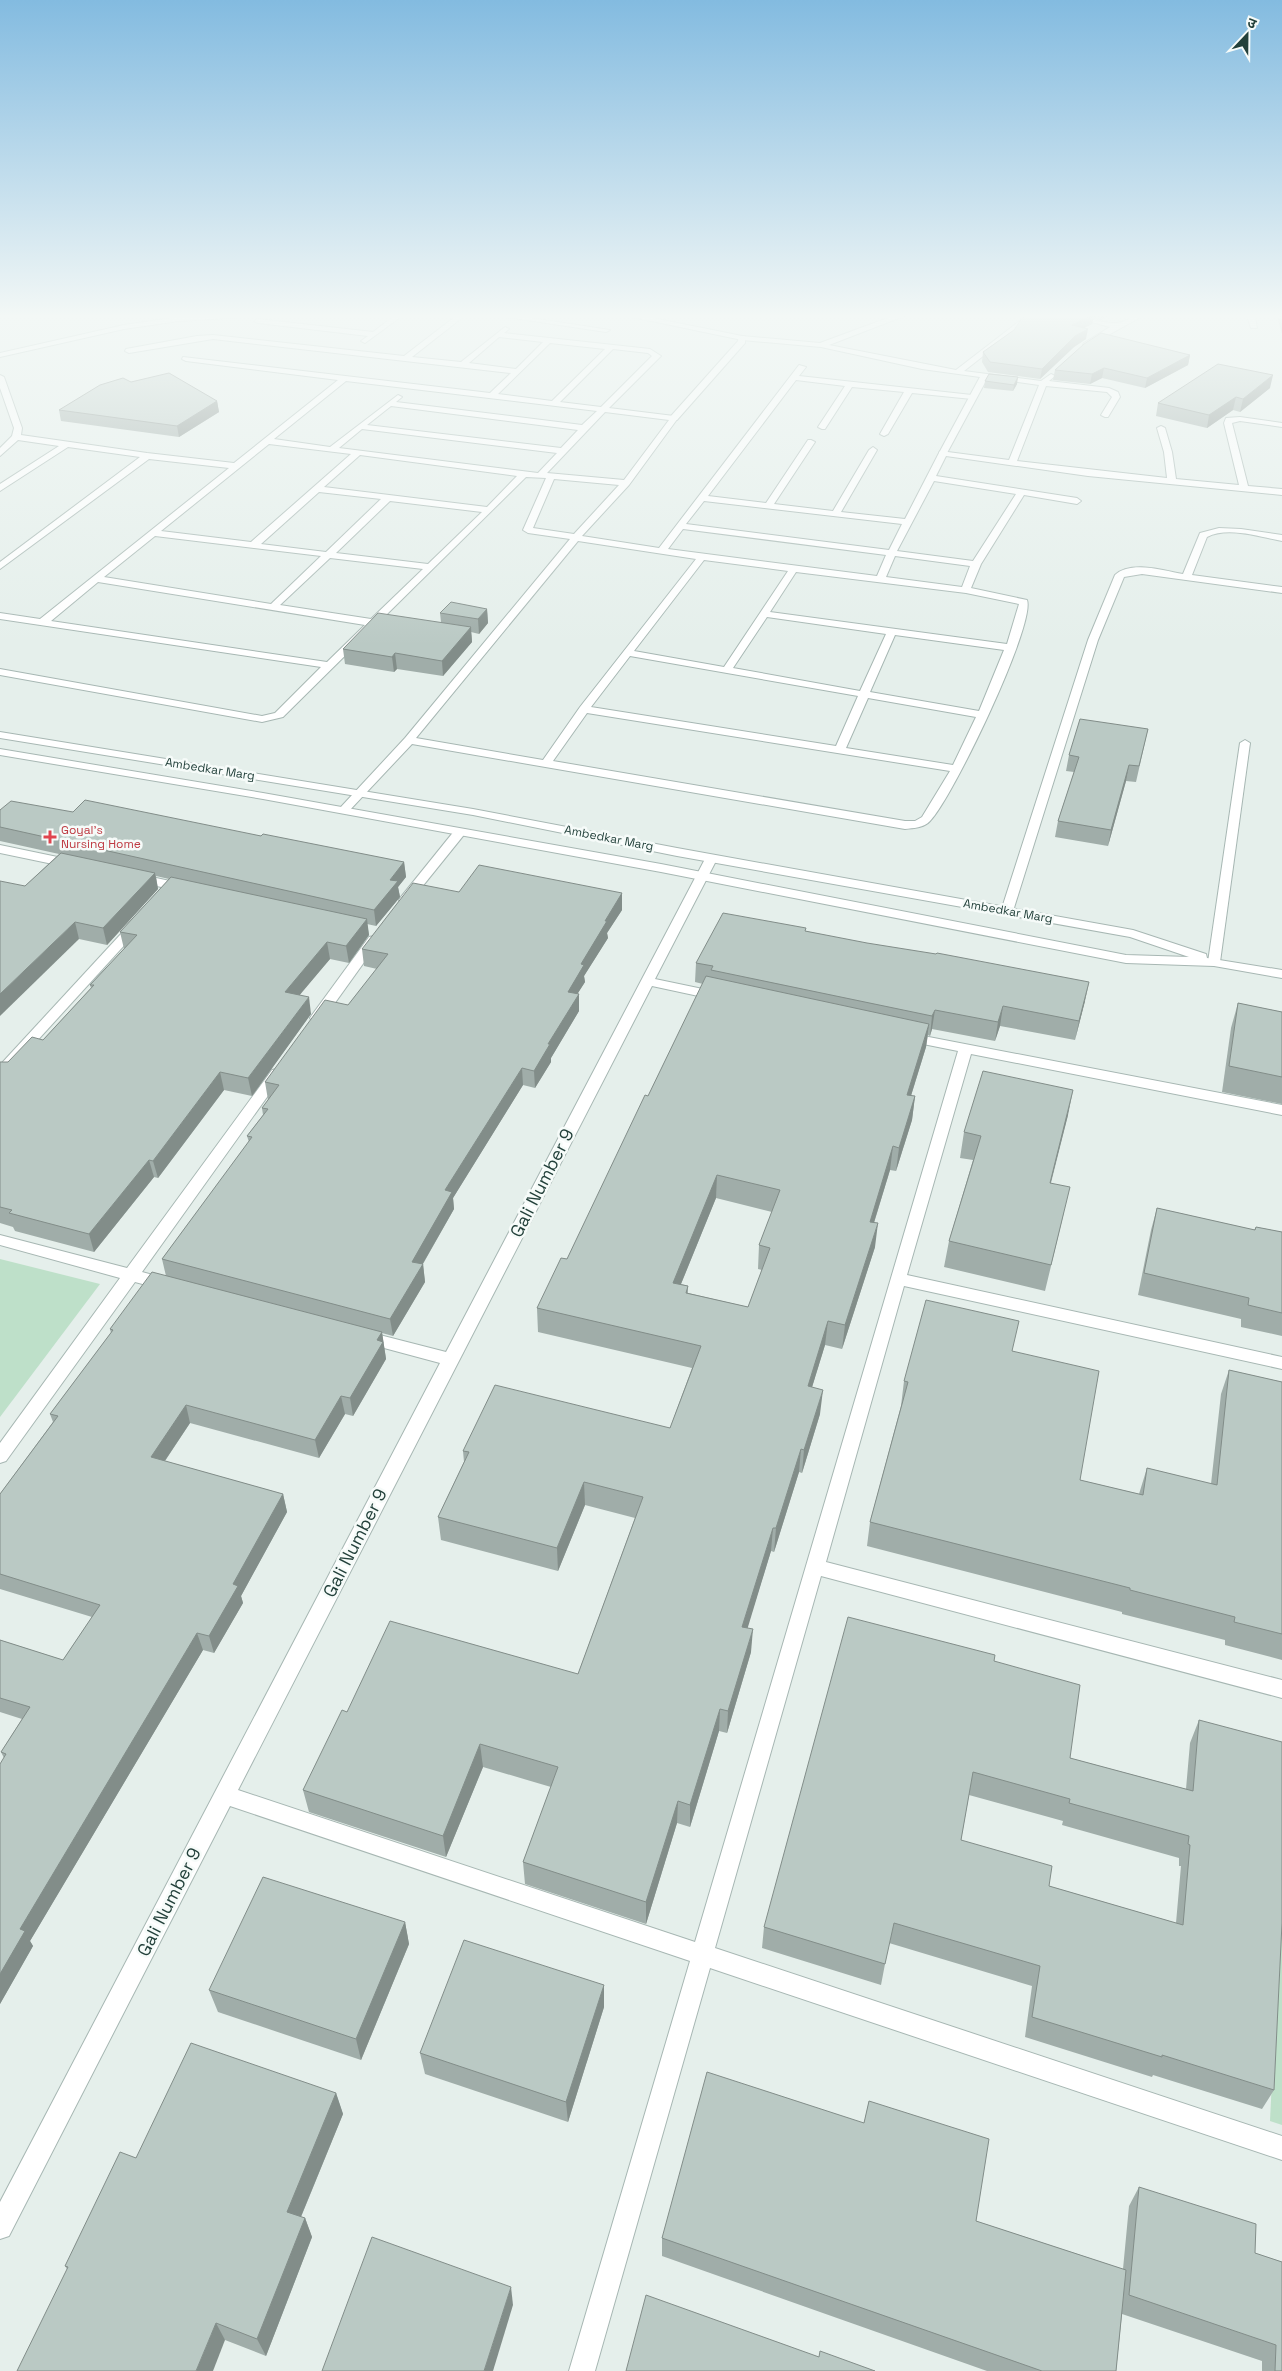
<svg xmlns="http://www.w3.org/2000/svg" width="1282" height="2371" viewBox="0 0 1282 2371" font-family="'Space Grotesk','Noto Sans Devanagari',sans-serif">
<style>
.green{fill:#bee0c9}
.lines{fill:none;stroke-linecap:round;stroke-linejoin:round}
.service-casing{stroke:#a7b7b3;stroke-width:2}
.minor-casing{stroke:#a7b7b3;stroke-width:2}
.tertiary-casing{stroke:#a7b7b3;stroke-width:2}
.service{fill:#fff;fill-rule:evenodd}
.minor{fill:#fff;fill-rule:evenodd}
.tertiary{fill:#fff;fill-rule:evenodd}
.wall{fill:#a0ada9;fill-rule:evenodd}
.shaded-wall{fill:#828d89}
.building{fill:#bac9c4;stroke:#828d89;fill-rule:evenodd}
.health-dot{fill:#e0444e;stroke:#f6fbf9;stroke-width:2}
.labels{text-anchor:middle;stroke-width:5;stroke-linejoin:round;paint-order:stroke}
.far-street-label{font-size:12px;fill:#23413b;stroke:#f6fbf9}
.far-health-label{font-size:12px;fill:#be3a42;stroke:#f6fbf9;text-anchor:start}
.near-street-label{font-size:18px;fill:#23413b;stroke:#f6fbf9}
</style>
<rect width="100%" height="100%" fill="#e5efeb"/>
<g class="green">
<polygon points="0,1259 100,1284 0,1417"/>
<polygon points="1282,1873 1282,2125 1270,2121"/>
</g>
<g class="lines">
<g class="service-casing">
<g id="service">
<polygon points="739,336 745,336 745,343 677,420 671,420 671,416 738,341"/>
<polygon points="981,375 988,377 947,453 940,455 939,453"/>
<path d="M 1219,528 L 1241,529 L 1282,535 L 1282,541 C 1260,537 1228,526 1207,537 L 1192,575 L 1282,587 L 1282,593 L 1142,574 L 1124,577 L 1098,640 L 1013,911 L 1007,915 L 1003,914 L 1001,911 L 1088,640 L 1115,575 C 1131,560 1165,571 1183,574 L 1200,533 Z"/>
<polygon points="1245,740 1250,743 1220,962 1214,966 1208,962 1240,743"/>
</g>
</g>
<g class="minor-casing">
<g id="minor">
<polygon points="241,313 278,313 274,315 179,321 124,329 0,357 0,353 124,325 179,317"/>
<polygon points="398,313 406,313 365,343 361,341 368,336 258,323 254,321 258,319 373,332"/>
<path d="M 460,313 L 468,313 L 412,357 L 461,362 L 505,327 L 509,329 L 504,333 L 650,349 L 661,356 L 609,408 L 674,416 L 678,418 L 629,485 L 582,536 L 659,548 L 799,365 L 806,367 L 799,376 L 972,395 L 976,397 L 972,399 L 912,393 L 888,434 L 884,436 L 880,434 L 904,392 L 852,387 L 825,429 L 822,429 L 818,427 L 845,386 L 796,380 L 708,496 L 766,503 L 808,440 L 811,440 L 815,442 L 774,504 L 833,511 L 869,450 L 873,447 L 877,450 L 841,512 L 905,519 L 940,451 L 1009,460 L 1039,385 L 922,369 L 821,347 L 742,340 L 613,313 L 628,313 L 742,336 L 820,343 L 901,313 L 912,313 L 829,345 L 956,370 L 1030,313 L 1038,313 L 964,371 L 1041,381 L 1051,374 L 1055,376 L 1049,381 L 1109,388 L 1118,392 L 1120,397 L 1108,417 L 1105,417 L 1101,415 L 1112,397 L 1107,392 L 1046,386 L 1017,461 L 1167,478 L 1164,452 L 1157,428 L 1161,426 L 1165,428 L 1172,452 L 1176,479 L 1239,485 L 1224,423 L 1226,418 L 1240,417 L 1282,423 L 1282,427 L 1240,421 L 1232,423 L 1248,486 L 1282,489 L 1282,495 L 1088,476 L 946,456 L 936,476 L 1077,498 L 1081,501 L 1077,504 L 1024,495 L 981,564 L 971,588 L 1027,600 C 1036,624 952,799 930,821 C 924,828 913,828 905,829 L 412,744 L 348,812 L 340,812 L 338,810 L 340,808 L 405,738 L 570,539 L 528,533 L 523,530 L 546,478 L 526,477 L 380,621 L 385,622 L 385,626 L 375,626 L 283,717 L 262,722 L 0,675 L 0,669 L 262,716 L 275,713 L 321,667 L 0,619 L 0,613 L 40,619 L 229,468 L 149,459 L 0,569 L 0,562 L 140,457 L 68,447 L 0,491 L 0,484 L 59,446 L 18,440 L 0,456 L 0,448 L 12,436 L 14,428 L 0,388 L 0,375 L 4,377 L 22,428 L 21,435 L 147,453 L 234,463 L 338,380 L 186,361 L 182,359 L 183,357 L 490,393 L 511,373 L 213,339 L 129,353 L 125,351 L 126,349 L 197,336 L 213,335 L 404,356 ZM 499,337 L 543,342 L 516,369 L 469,363 ZM 550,343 L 605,349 L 552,401 L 498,394 ZM 613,349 L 648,353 L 652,356 L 601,407 L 560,402 ZM 346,381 L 597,411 L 582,425 L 396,402 L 402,397 L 398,395 L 330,447 L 274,439 ZM 391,406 L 578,430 L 561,448 L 367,425 ZM 605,412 L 669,420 L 624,480 L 547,473 ZM 362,429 L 557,453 L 538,473 L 339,448 ZM 269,444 L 351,454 L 251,542 L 161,531 ZM 360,455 L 517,476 L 487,507 L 324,487 ZM 554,479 L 619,485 L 574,534 L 533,528 ZM 934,481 L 1016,494 L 973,561 L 897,551 ZM 319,492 L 381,499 L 326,552 L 261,544 ZM 390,501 L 482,512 L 428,564 L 336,553 ZM 704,501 L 902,524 L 889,550 L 686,524 ZM 683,529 L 886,555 L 877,576 L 668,549 ZM 155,536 L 321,556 L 271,604 L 104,577 ZM 578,541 L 696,559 L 580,707 L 543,760 L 416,738 ZM 895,556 L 970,566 L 962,587 L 886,577 ZM 330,558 L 423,569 L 371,619 L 280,605 ZM 704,560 L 788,571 L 724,667 L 634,651 ZM 796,572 L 966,593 L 1019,604 L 1007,644 L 770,612 ZM 98,582 L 365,625 L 327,662 L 51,621 ZM 767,617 L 886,634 L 860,691 L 733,668 ZM 895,635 L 1004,650 L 979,711 L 870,692 ZM 630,656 L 858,696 L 836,746 L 591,707 ZM 868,698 L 976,717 L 953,765 L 846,748 ZM 587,713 L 950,771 L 922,817 L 915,821 L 905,821 L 553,761 Z"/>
<polygon points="479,313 498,313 610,330 606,332"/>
<path d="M 1058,313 C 1078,313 1095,323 1114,323 C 1125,324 1135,313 1148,313 L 1087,347 L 1083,345 L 1084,343 L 1110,327 Z"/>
<polygon points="1246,313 1254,313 1257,328 1251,328"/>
<polygon points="459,829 463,830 465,833 463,836 409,903 401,903 399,900 401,897 455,830"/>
<polygon points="0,845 72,860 78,864 72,868 0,853"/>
<polygon points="711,855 717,859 655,979 722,993 724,996 717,1000 652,986 238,1790 695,1942 958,1051 903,1040 901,1037 903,1034 908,1033 1282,1105 1282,1115 971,1054 907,1275 1282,1357 1282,1369 904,1286 826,1562 1282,1680 1282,1698 821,1576 715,1948 1282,2136 1282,2160 710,1968 595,2371 569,2371 690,1961 230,1806 9,2236 0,2239 0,2202 440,1363 358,1341 356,1337 358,1333 364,1331 446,1352 705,859"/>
<polygon points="138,874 188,885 190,888 184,892 134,881 132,878"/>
<polygon points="136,921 140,922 142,925 140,928 5,1076 0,1077 0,1065 132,922"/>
<polygon points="374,936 380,940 322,1021 312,1021 310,1018 312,1015 369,937"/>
<polygon points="277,1069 284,1073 282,1076 142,1272 171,1280 173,1284 171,1288 165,1290 135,1282 6,1461 0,1463 0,1443 120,1278 0,1245 0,1235 127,1268 272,1070"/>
</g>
</g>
<g class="tertiary-casing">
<polygon id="tertiary" points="0,732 473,809 677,848 1133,930 1206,954 1207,958 1282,970 1282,978 1214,966 1126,963 661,872 263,799 0,755 0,749 263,793 661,864 1126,955 1189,957 1130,937 677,856 473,815 0,738"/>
</g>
<use href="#service" class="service"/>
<use href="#minor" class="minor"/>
<use href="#tertiary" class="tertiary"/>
</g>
<g class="wall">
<polygon points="1029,313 1113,313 1101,320 1093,318 1092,324 1084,328 1086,339 1074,347 1040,379 988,372 982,362 983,352 1014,330"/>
<polygon points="1276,313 1282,313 1282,334"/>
<polygon points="1190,355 1188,365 1145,388 1102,378 1090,384 1053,380 1055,370"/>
<polygon points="985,381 1017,384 1013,391 984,388"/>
<polygon points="131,382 217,401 219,412 179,437 61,421 59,410"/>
<polygon points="1270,388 1240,412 1233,410 1207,428 1156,416 1158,403"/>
<polygon points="487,609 488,623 479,634 471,632 472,642 443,676 397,669 394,672 345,664 343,649 441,622 440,613"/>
<polygon points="1148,729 1136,782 1126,781 1108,846 1055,837 1058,821 1074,772 1066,771 1069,755"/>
<polygon points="73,812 261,836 404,862 406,877 398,887 400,897 376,926 367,924 369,935 349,963 330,959 299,995 311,1014 252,1096 224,1090 158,1178 154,1177 94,1252 15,1231 13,1227 0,1223 0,1062 8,1062 43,1040 91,988 90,985 124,949 120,932 169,879 156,876 158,889 107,945 79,939 25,886 59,854 0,841 0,827"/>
<polygon points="459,892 622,893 622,910 607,933 608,938 584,976 585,982 577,994 579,994 579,1011 551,1058 551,1062 535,1088 523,1085 453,1198 454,1209 423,1264 425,1282 393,1336 382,1333 386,1359 353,1416 345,1414 319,1458 190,1423 165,1461 283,1494 287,1512 241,1596 243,1603 214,1653 203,1650 30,1941 33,1946 0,2004 4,1758 1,1752 22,1719 0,1712 0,1640 63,1660 92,1617 0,1589 0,1494 53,1422 50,1414 111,1333 110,1329 166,1276 162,1259 249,1142 247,1136 263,1115 262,1108 268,1100 265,1082 348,1005 377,969 364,966 362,949"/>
<path d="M 806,931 L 1085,1001 L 1075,1040 L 1000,1026 L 995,1041 L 932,1029 L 930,1036 L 928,1035 L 926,1047 L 911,1096 L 915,1096 L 912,1120 L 896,1171 L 890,1170 L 874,1223 L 875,1247 L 842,1349 L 825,1345 L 812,1387 L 820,1414 L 802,1473 L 799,1472 L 774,1552 L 771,1551 L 747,1628 L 751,1652 L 727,1733 L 719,1731 L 690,1827 L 677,1823 L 646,1924 L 525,1884 L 523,1862 L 551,1787 L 483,1767 L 446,1857 L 309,1812 L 303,1790 L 347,1712 L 578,1674 L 635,1518 L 585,1505 L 558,1571 L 441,1540 L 438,1517 L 464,1462 L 463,1451 L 670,1428 L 692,1368 L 538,1332 L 537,1308 L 567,1259 L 648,1096 L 703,984 L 695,982 L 696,963 ZM 716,1198 L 772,1212 L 759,1245 L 758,1269 L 762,1270 L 748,1307 L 688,1293 L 688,1286 L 681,1284 Z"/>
<polygon points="1238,1003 1282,1012 1282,1104 1222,1092 1231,1028"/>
<polygon points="1068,1115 1051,1183 1064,1212 1045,1291 944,1267 949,1241 973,1160 960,1158 964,1132"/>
<polygon points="1157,1208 1254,1230 1256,1227 1282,1232 1282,1336 1241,1327 1241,1319 1138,1295 1151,1230"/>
<polygon points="1012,1351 1080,1480 1139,1494 1147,1468 1211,1484 1221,1394 1229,1370 1282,1382 1282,1660 1225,1645 1225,1640 1122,1614 1122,1612 867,1546 870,1522 901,1406 904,1381"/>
<path d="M 994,1661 L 1070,1758 L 1186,1789 L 1190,1743 L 1199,1720 L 1274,2090 L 1262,2109 L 1153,2075 L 1152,2077 L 1025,2037 L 1032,1986 L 889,1943 L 881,1985 L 762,1948 L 764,1927 ZM 969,1795 L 1063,1821 L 1062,1825 L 1179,1858 L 1179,1866 L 1181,1866 L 1176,1923 L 1049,1886 L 961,1840 Z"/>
<polygon points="405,1922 409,1944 361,2060 218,2012 209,1990"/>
<polygon points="604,1985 604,2007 568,2122 425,2074 420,2053"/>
<polygon points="336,2093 343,2114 301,2217 305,2218 312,2237 266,2356 225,2340 67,2269 65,2266"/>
<polygon points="869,2101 976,2221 1123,2269 1129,2206 1139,2187 1255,2253 1282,2262 1282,2371 1262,2371 1262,2361 1122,2314 1116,2371 987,2371 662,2256 662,2238 864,2123"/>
</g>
<g class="shaded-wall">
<polygon points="1102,313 1113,313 1101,320"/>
<polygon points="1094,314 1092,324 1070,335 1072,325"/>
<polygon points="1088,329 1086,339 1074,347 1040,379 1042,369 1075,336"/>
<polygon points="1190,355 1188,365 1145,388 1147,378"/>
<polygon points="1104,368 1102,378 1090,384 1092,374"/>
<polygon points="1273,375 1270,388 1240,412 1243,399"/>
<polygon points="1018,377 1017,384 1013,391 1014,385"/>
<polygon points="1236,397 1233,410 1207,428 1209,415"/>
<polygon points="217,401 219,412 179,437 177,426"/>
<polygon points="487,609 488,623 479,634 478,619"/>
<polygon points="471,627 472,642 443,676 442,661"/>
<polygon points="395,653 397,669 394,672 392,657"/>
<polygon points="1129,765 1126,781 1108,846 1111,830"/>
<polygon points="404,862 406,877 398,887 400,897 376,926 374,910 390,880"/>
<polygon points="155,873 158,889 107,945 103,928"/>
<polygon points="622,893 622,910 607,933 608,938 584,976 585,982 568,1009 568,992 581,964 605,921"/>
<polygon points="367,919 369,935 349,963 346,946"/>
<polygon points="75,922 79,939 0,1016 0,994"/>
<polygon points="327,942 330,959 288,1009 285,992"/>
<polygon points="1089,982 1085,1001 1075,1040 1079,1021"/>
<polygon points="579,994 579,1011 551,1058 551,1062 535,1088 534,1071 548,1044"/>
<polygon points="309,997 311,1014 252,1096 248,1078"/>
<polygon points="1003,1006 1000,1026 995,1041 998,1022"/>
<polygon points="935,1010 932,1029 930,1036 932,1016"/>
<polygon points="929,1024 926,1047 904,1118 907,1095"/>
<polygon points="522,1068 523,1085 453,1198 454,1209 414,1279 412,1262 445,1190"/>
<polygon points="220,1072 224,1090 158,1178 153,1161"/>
<polygon points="1073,1090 1068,1115 1044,1208 1050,1183"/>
<polygon points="915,1096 912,1120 896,1171 899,1148"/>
<polygon points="893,1146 890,1170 867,1245 870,1222"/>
<polygon points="149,1160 154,1177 94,1252 89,1234"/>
<polygon points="717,1175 716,1198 672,1306 673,1283"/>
<polygon points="878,1223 875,1247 842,1349 845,1325"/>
<polygon points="423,1264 425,1282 393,1336 390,1319"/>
<polygon points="828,1321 825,1345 805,1410 808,1386"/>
<polygon points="382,1332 386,1359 353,1416 350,1398 377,1340"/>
<polygon points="823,1390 820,1414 802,1473 804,1450"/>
<polygon points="341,1396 345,1414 319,1458 315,1440"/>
<polygon points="186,1405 190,1423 156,1474 151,1457"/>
<polygon points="801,1449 799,1472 774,1552 776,1528"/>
<polygon points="584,1482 585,1505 558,1571 557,1548"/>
<polygon points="283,1494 287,1512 241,1596 243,1603 214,1653 209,1636 233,1584"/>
<polygon points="773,1528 771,1551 741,1650 742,1627"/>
<polygon points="753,1629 751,1652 727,1733 728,1711"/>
<polygon points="197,1633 203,1650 30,1941 33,1946 0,2004 0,1974 20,1929"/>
<polygon points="720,1709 719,1731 690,1827 690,1805"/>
<polygon points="480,1744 483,1767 446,1857 443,1836"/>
<polygon points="678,1801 677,1823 646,1924 646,1902"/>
<polygon points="405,1922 409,1944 361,2060 356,2039"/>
<polygon points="604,1985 604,2007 568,2122 566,2102"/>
<polygon points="336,2093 343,2114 295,2231 287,2212"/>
<polygon points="305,2218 312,2237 266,2356 257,2339"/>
<polygon points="511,2287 513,2305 493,2371 484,2371"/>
<polygon points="216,2323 225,2340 213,2371 196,2371"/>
</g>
<g class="building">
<polygon points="1029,313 1089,313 1094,314 1072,325 1088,329 1075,336 1042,369 990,362 983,352 1014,330 1020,321"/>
<polygon points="1101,333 1190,355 1147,378 1104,368 1092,374 1055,370 1084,344"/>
<polygon points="1218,364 1273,375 1243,399 1236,397 1209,415 1158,403"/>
<polygon points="169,373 217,401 177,426 59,410 100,385 123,378 131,382"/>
<polygon points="989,374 1018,377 1014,385 985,381"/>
<polygon points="451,602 487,609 478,619 440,613"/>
<polygon points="378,613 471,627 442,661 395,653 392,657 343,649"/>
<polygon points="1080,719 1148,729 1139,766 1129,765 1111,830 1058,821 1079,757 1069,755"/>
<polygon points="85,800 261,836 263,834 404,862 390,880 398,881 374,910 0,827 0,810 11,801 73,812"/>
<polygon points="61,853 155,873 103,928 75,922 0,994 0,881 25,886"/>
<polygon points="479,865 622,893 605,921 607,921 581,964 584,965 568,992 579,994 548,1044 550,1044 534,1071 522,1068 445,1190 452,1192 412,1262 423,1264 390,1319 162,1259 252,1137 247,1136 268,1109 262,1108 279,1085 265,1082 325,1000 348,1005 388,954 362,949 413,883 459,892"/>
<polygon points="171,877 367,919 346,946 327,942 285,992 309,997 248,1078 220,1072 153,1161 149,1160 89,1234 9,1213 12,1210 0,1207 0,1062 8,1062 32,1037 43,1040 94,985 90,985 137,935 120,932"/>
<polygon points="723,913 806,928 805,931 867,943 936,954 937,953 1089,982 1079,1021 1003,1006 998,1022 935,1010 932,1016 711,970 713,966 696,963"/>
<path d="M 706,976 L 929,1024 L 907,1095 L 915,1096 L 899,1148 L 893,1146 L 870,1222 L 878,1223 L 845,1325 L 828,1321 L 808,1386 L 823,1390 L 804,1450 L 801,1449 L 776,1528 L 773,1528 L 742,1627 L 753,1629 L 728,1711 L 720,1709 L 690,1805 L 678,1801 L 646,1902 L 523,1862 L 558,1767 L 480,1744 L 443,1836 L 303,1790 L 342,1710 L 347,1712 L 390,1621 L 578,1674 L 643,1497 L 584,1482 L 557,1548 L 438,1517 L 469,1452 L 463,1451 L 495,1385 L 670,1428 L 701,1346 L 537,1308 L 561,1258 L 567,1259 L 645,1095 L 648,1096 ZM 717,1175 L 780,1190 L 759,1245 L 770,1248 L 748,1307 L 686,1293 L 688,1286 L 673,1283 Z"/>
<polygon points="1238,1003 1282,1012 1282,1077 1229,1066"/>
<polygon points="983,1071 1073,1090 1050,1183 1070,1187 1051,1265 949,1241 981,1136 964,1132"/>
<polygon points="1157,1208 1255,1230 1256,1227 1282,1232 1282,1313 1248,1305 1249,1298 1144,1273"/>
<polygon points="152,1272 382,1332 377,1340 383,1342 350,1398 341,1396 315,1440 186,1405 151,1457 283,1494 233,1584 238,1586 209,1636 197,1633 20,1929 25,1931 0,1974 0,1764 6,1754 1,1752 30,1707 0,1698 0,1640 63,1660 100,1605 0,1574 0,1494 58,1416 50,1414 113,1330 110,1329"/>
<polygon points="926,1300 1019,1321 1012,1351 1099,1371 1080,1480 1143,1495 1147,1468 1217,1485 1229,1370 1282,1382 1282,1634 1234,1622 1235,1617 1130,1590 1130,1588 870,1522 908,1382 904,1381"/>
<path d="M 848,1617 L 995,1655 L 994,1661 L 1080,1685 L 1070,1758 L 1193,1791 L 1199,1720 L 1282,1742 L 1282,1923 L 1274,2090 L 1162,2055 L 1162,2057 L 1032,2017 L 1040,1966 L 894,1923 L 885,1964 L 764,1927 ZM 973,1772 L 1070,1799 L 1069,1803 L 1189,1836 L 1188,1844 L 1190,1845 L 1183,1925 L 1049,1886 L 1052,1866 L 961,1840 Z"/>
<polygon points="263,1877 405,1922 356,2039 209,1990"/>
<polygon points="464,1940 604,1985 566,2102 420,2053"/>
<polygon points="191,2043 336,2093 287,2212 305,2218 257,2339 216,2323 196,2371 17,2371 68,2267 65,2266 120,2152 136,2158"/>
<polygon points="707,2072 864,2123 869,2101 989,2139 976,2221 1126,2270 1116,2371 1042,2371 662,2238"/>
<polygon points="1139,2187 1256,2224 1255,2253 1282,2262 1282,2371 1275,2371 1276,2345 1129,2295"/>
<polygon points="372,2237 511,2287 484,2371 322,2371"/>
<polygon points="646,2295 819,2357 820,2351 875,2371 626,2371"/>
</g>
<linearGradient id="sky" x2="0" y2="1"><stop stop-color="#83bbe0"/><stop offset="0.49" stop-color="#f3f8f6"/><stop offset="1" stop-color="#f3f8f6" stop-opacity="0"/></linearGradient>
<rect width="1282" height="645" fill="url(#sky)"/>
<path class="health-dot" d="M47.5 829.5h5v5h5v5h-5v5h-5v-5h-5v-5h5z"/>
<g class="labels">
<g class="far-street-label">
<text transform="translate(210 769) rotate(9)" y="4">Ambedkar Marg</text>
<text transform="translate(609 838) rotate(11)" y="4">Ambedkar Marg</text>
<text transform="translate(1008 911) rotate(10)" y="4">Ambedkar Marg</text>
</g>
<g class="far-health-label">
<text x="61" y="834">Goyal's<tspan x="61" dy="14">Nursing Home</tspan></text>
</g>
<g class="near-street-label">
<text transform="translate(542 1183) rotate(-63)" y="6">Gali Number 9</text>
<text transform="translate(355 1543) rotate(-63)" y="6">Gali Number 9</text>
<text transform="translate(169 1902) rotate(-63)" y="6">Gali Number 9</text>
</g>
</g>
<g transform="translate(1247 35) rotate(22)" stroke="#f6fbf9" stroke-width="4" paint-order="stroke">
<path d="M0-4L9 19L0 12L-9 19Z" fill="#23413b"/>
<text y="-8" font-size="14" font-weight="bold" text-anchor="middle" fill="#23413b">उ</text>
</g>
</svg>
